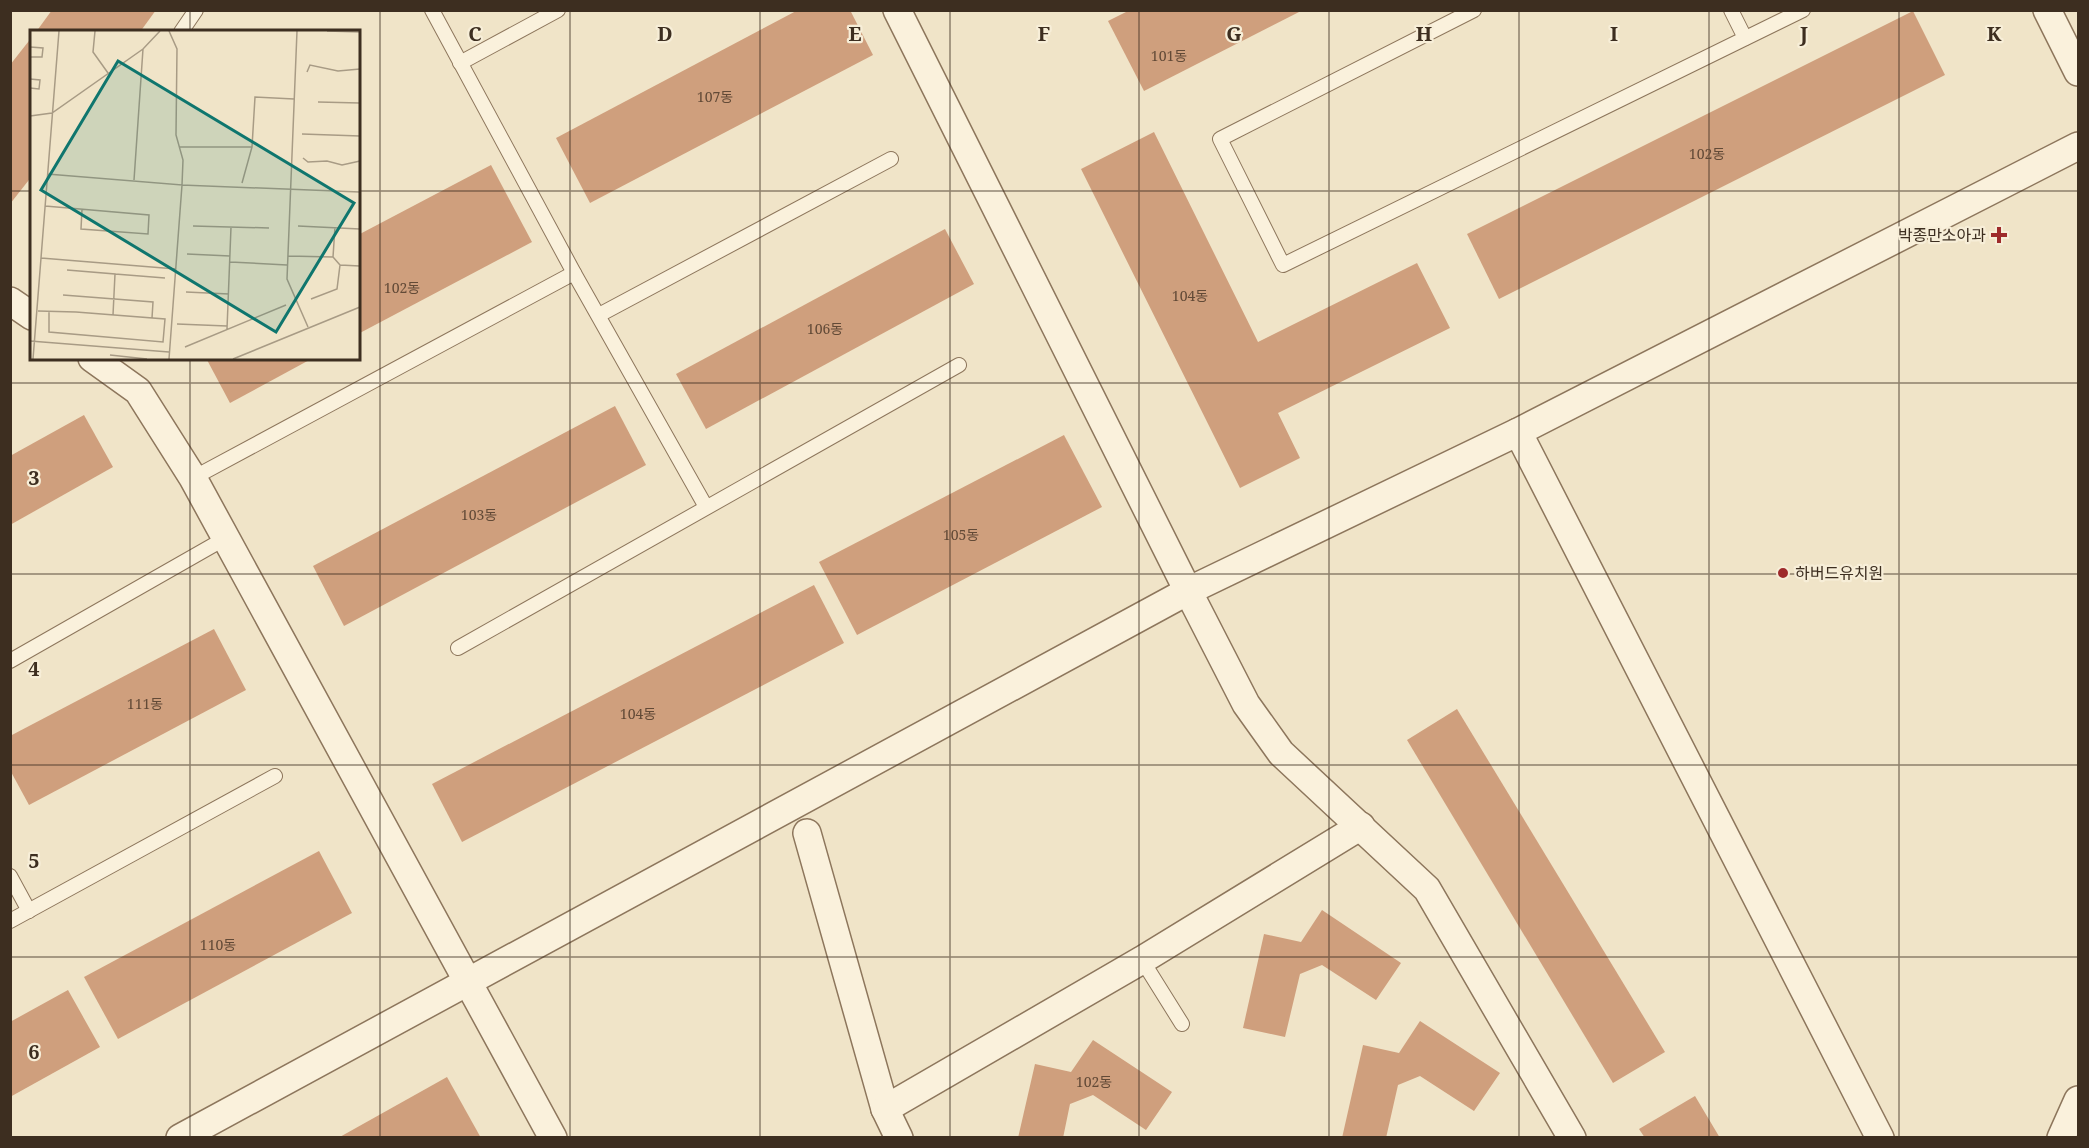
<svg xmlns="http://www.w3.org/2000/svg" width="2089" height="1148" viewBox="0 0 2089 1148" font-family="'Noto Serif','Noto Sans KR',serif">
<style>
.building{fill:#cf9f7d}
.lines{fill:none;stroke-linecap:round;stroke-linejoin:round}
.lane-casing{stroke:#8d765c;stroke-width:16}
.street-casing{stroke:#8d765c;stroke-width:30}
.lane{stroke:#faf1dc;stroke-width:14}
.street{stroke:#faf1dc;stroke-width:27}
.grid{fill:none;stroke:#3d2e20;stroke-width:1.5;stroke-opacity:0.55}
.poi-dot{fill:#9e2a2b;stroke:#f7eed8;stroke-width:2}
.labels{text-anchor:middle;stroke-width:4.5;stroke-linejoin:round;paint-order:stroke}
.number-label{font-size:14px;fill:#624a37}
.poi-label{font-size:16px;fill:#3d2e20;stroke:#f7eed8;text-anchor:end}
.inset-road{fill:none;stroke:#a89b85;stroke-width:1.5}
.view{fill:#0f766e;fill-opacity:0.15;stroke:#0f766e;stroke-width:3}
.inset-edge{fill:none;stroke:#3d2e20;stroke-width:3}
.grid-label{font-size:20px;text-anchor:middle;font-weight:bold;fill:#3d2e20;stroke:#f7eed8;stroke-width:4.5;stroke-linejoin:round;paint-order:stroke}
</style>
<rect width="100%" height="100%" fill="#f0e4c8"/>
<g class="building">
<polygon points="52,10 156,10 140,32 36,32"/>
<polygon points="798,10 850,10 873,55 590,203 556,138"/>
<polygon points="1130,10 1303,10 1144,91 1108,21"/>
<polygon points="1913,11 1945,75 1499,299 1467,234"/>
<polygon points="32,37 32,176 10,204 10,65"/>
<polygon points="1154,132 1258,342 1417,263 1450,328 1278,413 1300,458 1240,488 1081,169"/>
<polygon points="491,165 532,242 358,334 358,235"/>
<polygon points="945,229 974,284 706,429 676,374"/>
<polygon points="206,358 313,358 230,403"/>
<polygon points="615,406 646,465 344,626 313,566"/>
<polygon points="84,415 113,467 10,525 10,456"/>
<polygon points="1064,435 1102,507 857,635 819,562"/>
<polygon points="814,585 844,643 462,842 432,784"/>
<polygon points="214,629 246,690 29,805 10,770 10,736"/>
<polygon points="1457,709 1665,1052 1613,1083 1407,740"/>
<polygon points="319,851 352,913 118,1039 84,977"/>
<polygon points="1322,910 1401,963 1376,1000 1322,965 1300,974 1285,1037 1243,1028 1264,934 1301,942"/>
<polygon points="68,990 100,1047 10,1097 10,1022"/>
<polygon points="1420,1021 1500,1073 1474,1111 1420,1076 1398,1085 1386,1138 1342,1138 1363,1045 1399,1053"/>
<polygon points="1093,1040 1172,1092 1146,1130 1093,1095 1070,1104 1063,1138 1018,1138 1035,1064 1071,1072"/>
<polygon points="447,1077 481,1138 338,1138"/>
<polygon points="1695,1096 1720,1138 1645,1138 1639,1129"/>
</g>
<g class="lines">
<g class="lane-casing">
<g id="lane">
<polyline points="432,10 574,273 706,507"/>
<polyline points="1474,10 1220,139 1283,265 1803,10"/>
<polyline points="1731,10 1745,38"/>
<polyline points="181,32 196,10"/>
<polyline points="460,63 558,10"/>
<polyline points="599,315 891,159"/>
<polyline points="193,478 574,273"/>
<polyline points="458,648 959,365"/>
<polyline points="10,661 224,539"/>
<polyline points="10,876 29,911"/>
<polyline points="10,921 275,776"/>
<polyline points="1142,960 1182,1024"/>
</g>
</g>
<g class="street-casing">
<g id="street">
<polyline points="2047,10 2078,72"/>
<polyline points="10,301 32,316"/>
<polyline points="92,358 138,391 193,478 553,1138"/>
<polyline points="1518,432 1880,1138"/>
<polyline points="807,833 885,1109 899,1138"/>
<polyline points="885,1109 1142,960 1361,826"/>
<path d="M 180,1138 C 515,953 853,774 1188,591 L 897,10"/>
<polyline points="1572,1138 1427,889 1281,753 1246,704 1188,591 1518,432 2078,146"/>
<polyline points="2061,1138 2078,1100"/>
</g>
</g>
<use href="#lane" class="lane"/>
<use href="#street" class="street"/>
</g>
<path class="grid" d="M 190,10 L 190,32M 380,10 L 380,1138M 570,10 L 570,1138M 760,10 L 760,1138M 950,10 L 950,1138M 1139,10 L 1139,1138M 1329,10 L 1329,1138M 1519,10 L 1519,1138M 1709,10 L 1709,1138M 1899,10 L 1899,1138M 10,191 L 32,191M 358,191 L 2078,191M 190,358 L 190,1138M 10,383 L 2078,383M 10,574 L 2078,574M 10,765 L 2078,765M 10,957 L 2078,957"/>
<g class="poi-dot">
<path d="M1996 226h6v6h6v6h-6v6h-6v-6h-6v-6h6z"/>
<circle cx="1783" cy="573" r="6"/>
</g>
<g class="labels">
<g class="number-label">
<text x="1169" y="61">101동</text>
<text x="715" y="102">107동</text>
<text x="1707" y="159">102동</text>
<text x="402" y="293">102동</text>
<text x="1190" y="301">104동</text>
<text x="825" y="334">106동</text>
<text x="479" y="520">103동</text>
<text x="961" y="540">105동</text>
<text x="145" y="709">111동</text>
<text x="638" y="719">104동</text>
<text x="218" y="950">110동</text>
<text x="1094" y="1087">102동</text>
</g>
<g class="poi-label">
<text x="1986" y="241">박종만소아과</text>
<text x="1795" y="579" text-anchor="start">하버드유치원</text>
</g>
</g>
<g transform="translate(30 30)">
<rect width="330" height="330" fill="#f0e4c8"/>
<path class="inset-road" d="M 65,1 L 63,22 L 78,43M 267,1 L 257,249 L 278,297M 297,1 L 330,2M 0,17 L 13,18 L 12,27 L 0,27M 277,42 L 280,35 L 308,41 L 330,39M 0,49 L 10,50 L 9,59 L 0,58M 288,72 L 330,73M 0,86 L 22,83 L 113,19 L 130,1M 272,104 L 330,106M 149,117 L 222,117M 273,128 L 278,132 L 297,131 L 312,135 L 330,131M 17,144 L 152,155 L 153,130 L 146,105 L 147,19 L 139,1M 104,150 L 113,19M 212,153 L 222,117 L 225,67 L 264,69M 15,176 L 119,185 L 118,204 L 51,199 L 52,179M 163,196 L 239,198M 268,196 L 330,199M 305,197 L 303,227 L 310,235 L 330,236M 157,224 L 200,226M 258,226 L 303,227M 11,228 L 146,239M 200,232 L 257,235M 37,240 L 85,244 L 83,285M 85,244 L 135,248M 156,262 L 199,264M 33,265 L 123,272 L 122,288M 281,269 L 307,259 L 310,235M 8,281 L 46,282 L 135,289 L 133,312 L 19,302 L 19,281M 147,294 L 197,296M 197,299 L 201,197M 0,311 L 139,322M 155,317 L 256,275M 80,325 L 117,329M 3,329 L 29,1M 139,329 L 152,155 L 330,162M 203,329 L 330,277"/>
<path class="view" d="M 88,31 L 324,173 L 246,302 L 11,160 Z"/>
<rect width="330" height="330" class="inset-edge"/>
</g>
<g class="grid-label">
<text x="475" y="41">C</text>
<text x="665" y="41">D</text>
<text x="855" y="41">E</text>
<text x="1044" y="41">F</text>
<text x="1234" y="41">G</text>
<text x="1424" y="41">H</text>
<text x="1614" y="41">I</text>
<text x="1804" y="41">J</text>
<text x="1994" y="41">K</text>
<text x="34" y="485">3</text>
<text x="34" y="676">4</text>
<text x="34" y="868">5</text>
<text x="34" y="1059">6</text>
</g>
<rect width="2089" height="1148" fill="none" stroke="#3d2e20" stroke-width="24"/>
</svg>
